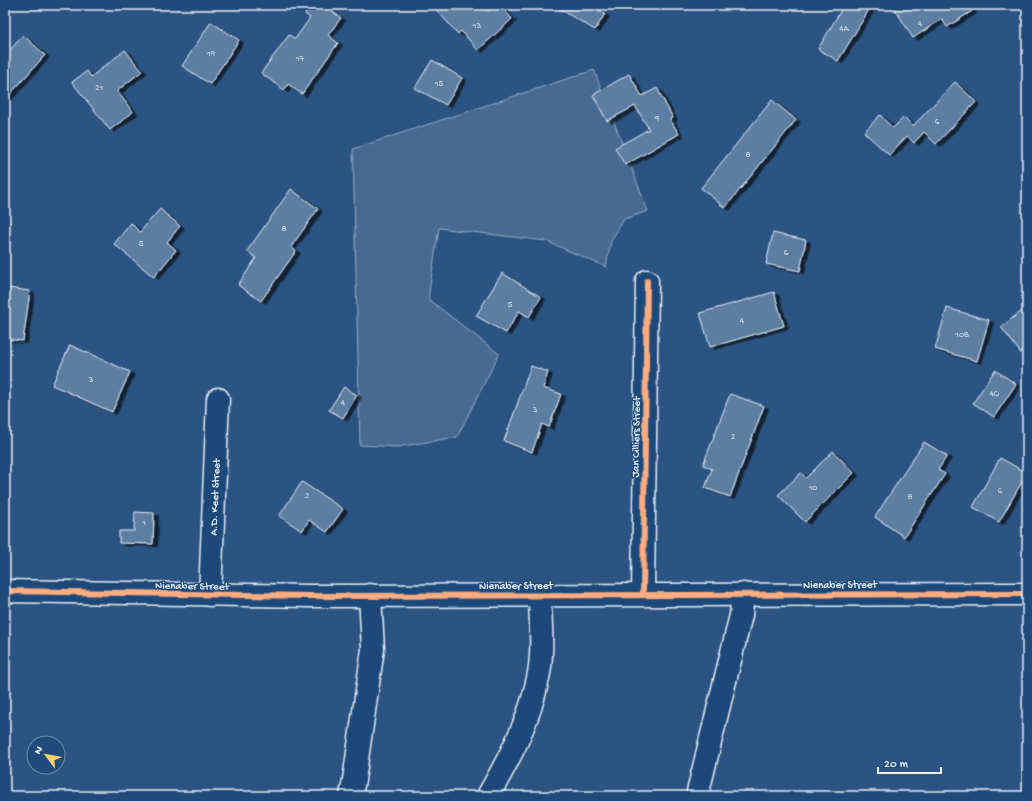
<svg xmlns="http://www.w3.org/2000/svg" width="1032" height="801" viewBox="0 0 1032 801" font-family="'Gochi Hand',sans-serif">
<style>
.green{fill:#476b93;stroke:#98aec6}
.building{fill:#5d7da1;stroke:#e8f1f8;filter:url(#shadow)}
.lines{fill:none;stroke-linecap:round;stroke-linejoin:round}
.minor-casing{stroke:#e8f1f8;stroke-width:25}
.minor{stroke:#1f4a7a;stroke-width:22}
.cycleway-casing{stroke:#1f4a7a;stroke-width:8}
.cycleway{stroke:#ffac80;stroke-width:6}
.labels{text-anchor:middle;stroke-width:3;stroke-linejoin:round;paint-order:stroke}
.number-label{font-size:9px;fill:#c5d4e2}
.street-label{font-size:11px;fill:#e8f1f8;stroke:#1f4a7a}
</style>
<defs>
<filter id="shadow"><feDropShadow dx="4.5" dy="2.5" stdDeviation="0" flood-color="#0009"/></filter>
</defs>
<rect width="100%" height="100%" fill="#2b5482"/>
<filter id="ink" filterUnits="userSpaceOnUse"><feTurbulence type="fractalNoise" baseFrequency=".025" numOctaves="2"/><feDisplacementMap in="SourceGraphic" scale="8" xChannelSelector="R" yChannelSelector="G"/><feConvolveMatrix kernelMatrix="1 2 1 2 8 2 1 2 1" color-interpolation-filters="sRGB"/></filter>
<g filter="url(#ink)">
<polygon class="green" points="594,70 648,211 624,219 611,241 606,267 546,241 439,228 428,299 499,354 457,437 397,447 360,445 353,149"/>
<g class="building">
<polygon points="311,5 323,5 341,18 328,35 338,43 302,94 288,84 284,90 261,73 289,35 295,39 310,18 305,14"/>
<polygon points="432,5 483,5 488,11 496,5 500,5 512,19 478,50 461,31 458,34"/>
<polygon points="553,5 591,5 605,14 595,30"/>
<polygon points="844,5 865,5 870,8 838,61 818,49"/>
<polygon points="895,5 969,5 972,11 947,27 942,19 913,38 893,6"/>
<polygon points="211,22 239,40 210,84 182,66"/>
<polygon points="23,35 45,55 5,100 5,56"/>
<polygon points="125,50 142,71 117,91 133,112 110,130 72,82 87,71 91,77"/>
<polygon points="432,60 462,78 446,105 415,88"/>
<polygon points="629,74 642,96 657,88 673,118 670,119 679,134 625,165 615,148 649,129 635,106 607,121 593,95"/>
<polygon points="955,82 976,102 936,144 924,132 914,143 907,136 889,155 864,132 880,115 893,128 904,117 913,126"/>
<polygon points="772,100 796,120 725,208 701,188"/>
<polygon points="291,189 318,209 291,247 296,251 261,301 238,285 256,258 247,251"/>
<polygon points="160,209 180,226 167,242 176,250 154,277 114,244 131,223 140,232"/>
<polygon points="773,233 806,240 800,271 766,264"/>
<polygon points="502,273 541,297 529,317 519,311 506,333 476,316"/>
<polygon points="8,288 30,291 23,341 5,339 5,308"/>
<polygon points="774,292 784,326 710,347 700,313"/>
<polygon points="1027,307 1027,353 1023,356 1001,327"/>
<polygon points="947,308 989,320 977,361 935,349"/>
<polygon points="70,345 130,372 112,412 52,385"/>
<polygon points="531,366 548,372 543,388 561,394 549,427 542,424 532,452 504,441"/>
<polygon points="995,370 1016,384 994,417 973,403"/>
<polygon points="344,387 357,395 343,418 329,410"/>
<polygon points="730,394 764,406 730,497 705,488 712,469 703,465"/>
<polygon points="924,442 947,456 938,470 945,474 904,537 875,517"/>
<polygon points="833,451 854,473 805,522 778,495 801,473 806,478"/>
<polygon points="1000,458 1027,473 999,522 973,507"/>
<polygon points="302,482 343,509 327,532 309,520 302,531 279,516"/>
<polygon points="135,512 154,513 153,544 119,543 119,531 134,531"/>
</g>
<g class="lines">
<g class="minor-casing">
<g id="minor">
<polyline points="5,591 309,596 1027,594"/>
<polyline points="643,594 647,281"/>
<path id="s1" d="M 210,595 L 218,399"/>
<polyline points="351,796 354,780 373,649 370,595"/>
<path d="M 488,796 C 509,759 530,720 538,678 C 544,652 540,621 540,595"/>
<polyline points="697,796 741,615 743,594"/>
</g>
</g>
<use href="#minor" class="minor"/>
<g class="cycleway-casing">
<g id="cycleway">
<polyline points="5,591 309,596 1027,594"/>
<polyline points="643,594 647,281"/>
</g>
</g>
<use href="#cycleway" class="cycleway"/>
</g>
</g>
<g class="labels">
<g class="number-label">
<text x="920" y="26">4</text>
<text x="477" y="28">13</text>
<text x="844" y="31">4A</text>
<text x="211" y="56">19</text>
<text x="300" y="61">17</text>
<text x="439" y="86">15</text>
<text x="99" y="90">21</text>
<text x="657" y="121">9</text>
<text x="937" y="124">6</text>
<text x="748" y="157">8</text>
<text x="284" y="231">8</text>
<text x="141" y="246">5</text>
<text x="786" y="255">6</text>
<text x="510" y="307">5</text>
<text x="742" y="323">4</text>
<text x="962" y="337">10B</text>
<text x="91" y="382">3</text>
<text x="994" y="396">4C</text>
<text x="343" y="405">4</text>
<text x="535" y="412">3</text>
<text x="733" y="439">2</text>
<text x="813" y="490">10</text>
<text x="1000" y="493">6</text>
<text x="307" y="498">2</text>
<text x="910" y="499">8</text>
<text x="144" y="525">1</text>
</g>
<g class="street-label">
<text transform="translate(635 437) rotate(-89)" y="4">Jan Cilliers Street</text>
<text dy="4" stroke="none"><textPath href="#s1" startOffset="98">A.D. Keet Street</textPath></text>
<text x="840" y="588">Nienaber Street</text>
<text transform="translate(192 585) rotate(1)" y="4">Nienaber Street</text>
<text x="516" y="589">Nienaber Street</text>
</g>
</g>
<rect width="1032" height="801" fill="none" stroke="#1f4a7a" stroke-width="20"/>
<rect x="10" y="10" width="1012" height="781" fill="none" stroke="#e8f1f8" stroke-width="1.5" filter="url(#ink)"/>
<g transform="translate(46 755) rotate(302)"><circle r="19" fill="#1f4a7a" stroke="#6f8dac"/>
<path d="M0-3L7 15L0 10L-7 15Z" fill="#ffd166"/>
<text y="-6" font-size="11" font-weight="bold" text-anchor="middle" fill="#e8f1f8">N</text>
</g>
<path d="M878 767v6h63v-6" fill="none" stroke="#e8f1f8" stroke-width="2"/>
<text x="884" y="767" font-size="12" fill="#e8f1f8" stroke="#1f4a7a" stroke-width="3" paint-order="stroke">20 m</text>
</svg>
